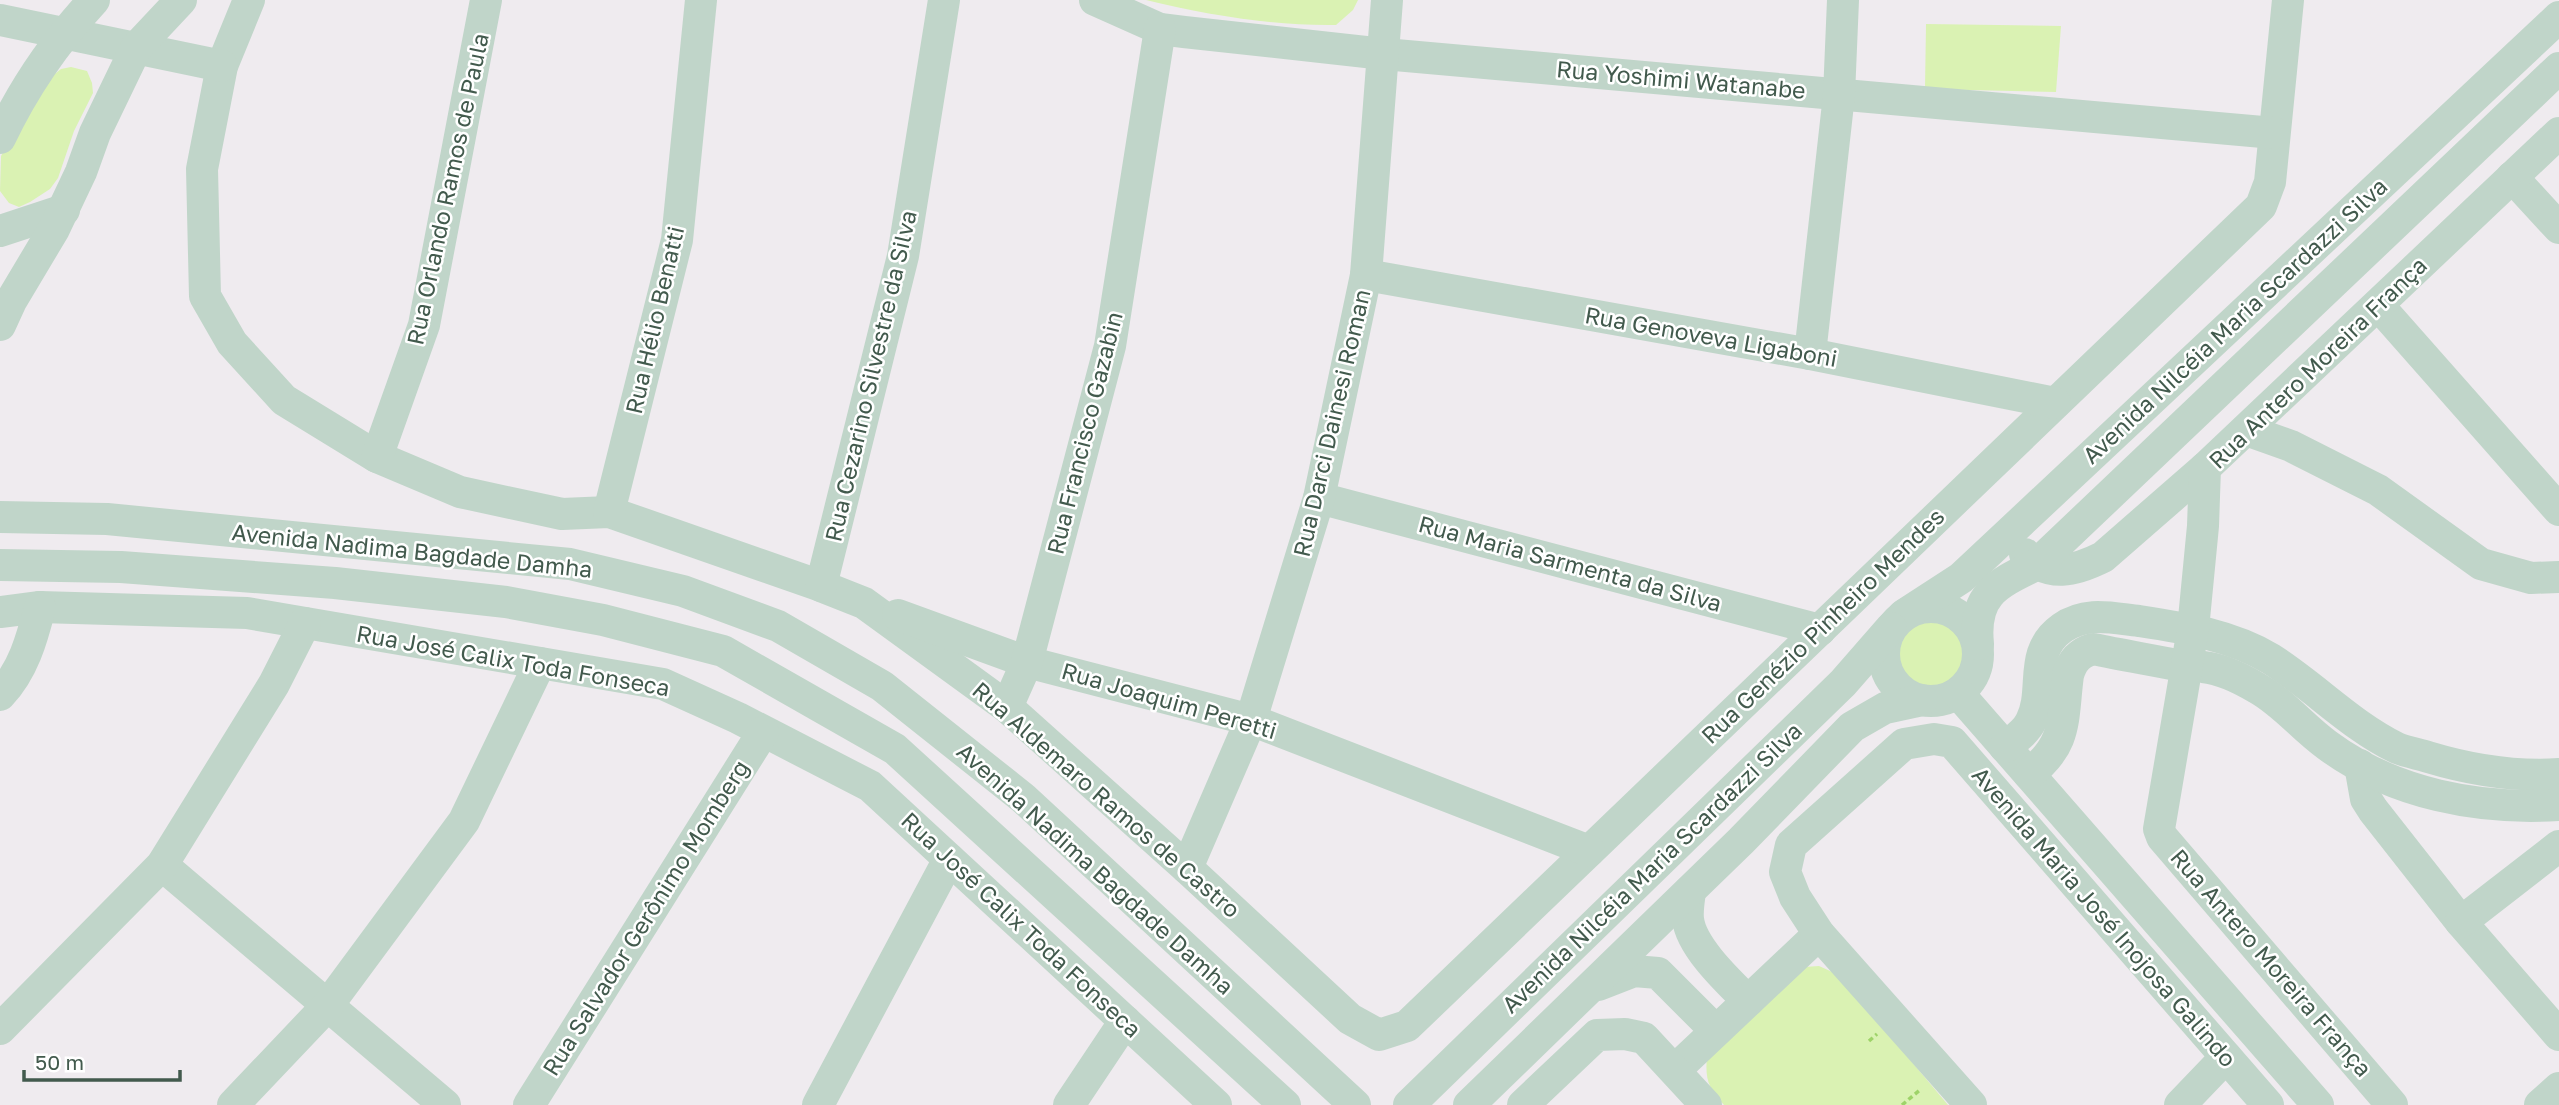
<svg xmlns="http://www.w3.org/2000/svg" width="2559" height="1105" viewBox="0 0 2559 1105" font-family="'Golos Text',sans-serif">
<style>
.green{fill:#daf2b3}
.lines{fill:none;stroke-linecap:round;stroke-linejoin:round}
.path{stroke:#9ed369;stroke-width:3.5;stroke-dasharray:5 3.5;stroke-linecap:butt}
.minor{stroke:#c0d5c9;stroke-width:32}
.labels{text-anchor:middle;stroke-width:5;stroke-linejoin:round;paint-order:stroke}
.street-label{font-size:23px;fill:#425a4d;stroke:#fff}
</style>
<rect width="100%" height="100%" fill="#efebef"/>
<g class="green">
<path d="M 1146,0 L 1358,0 L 1353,10 L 1336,25 C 1271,26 1209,15 1146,0 Z"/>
<polygon points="1926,24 2061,26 2056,92 1925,89"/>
<polygon points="71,67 87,71 92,83 93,93 74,131 58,178 50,189 30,202 19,207 9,203 0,191 1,156 42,84 61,69"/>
<circle cx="1931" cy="654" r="33"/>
<path d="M 1819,966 L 1839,975 L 1948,1105 L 1724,1105 C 1708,1087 1705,1080 1707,1056 L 1804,967 Z"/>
</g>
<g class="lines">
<g class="path">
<polyline points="1869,1041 1877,1034"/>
<polyline points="1902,1105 1921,1089"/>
</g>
<g class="minor">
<polyline points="249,0 222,66 202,169 205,296 232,343 284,400 377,457 460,492 562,514 609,512 821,586 864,603 1007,707 1187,868 1350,1019 1379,1035 1407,1026 2261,206 2270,182 2288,0"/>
<polyline points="1095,0 1160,29 1184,32 1384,54 2274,133"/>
<polyline points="0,20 222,66"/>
<path d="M 0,138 C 24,87 56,41 94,0"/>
<polyline points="2512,177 2559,228"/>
<polyline points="0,231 64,210"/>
<polyline points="1366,275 1810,354 2055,403"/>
<polyline points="2378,305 2559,510"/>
<polyline points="0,325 11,301 54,229 81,172 95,133 136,48 181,0"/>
<polyline points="1810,354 1839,95 1843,0"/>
<polyline points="2246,430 2291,446 2378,490 2481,564 2531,578 2559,577"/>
<polyline points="377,457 424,325 486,0"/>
<polyline points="1319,498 1820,630"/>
<polyline points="609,512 677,240 701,0"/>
<polyline points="0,517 107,519 570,564 683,591 778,626 882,686 1023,798 1355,1105"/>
<path d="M 2025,554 C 2049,578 2075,571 2103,557 L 2205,468"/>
<polyline points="0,565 121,567 335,583 506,602 603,620 723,651 895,749 1285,1105"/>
<polyline points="821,586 903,256 944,0"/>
<circle cx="1931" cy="654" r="47"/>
<polyline points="0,612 40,607 247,613 663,684 738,718 870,786 1216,1105"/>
<polyline points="898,615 1027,662 1251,720 1589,851"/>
<polyline points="1904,615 1961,578 2559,17"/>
<path d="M 1978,644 C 1973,594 1997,584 2036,565 L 2559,68"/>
<polyline points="1958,693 2318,1105"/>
<path d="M 0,695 C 23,671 32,639 40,607"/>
<polyline points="1007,707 1027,662 1110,346 1160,29"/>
<path d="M 2005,747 C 2015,739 2026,732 2031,721 C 2047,690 2027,653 2062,628 C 2086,611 2111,618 2139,621 C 2185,628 2231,635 2271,659 C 2315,687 2350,725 2397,748 C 2407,752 2418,754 2428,757 C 2471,770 2514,777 2559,774"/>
<polyline points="2360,765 2366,799 2373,810 2461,922 2559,1035"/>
<path d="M 2029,774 C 2068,744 2062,720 2068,675 C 2072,661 2079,653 2093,649 C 2122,655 2152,660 2182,666 C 2189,667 2196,666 2203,667 C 2221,669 2242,679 2257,688 C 2284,703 2302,727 2327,745 C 2393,794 2479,810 2559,805"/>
<polyline points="162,865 445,1105"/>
<polyline points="1187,868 1251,720 1319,498 1366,275 1387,0"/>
<path d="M 1690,891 C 1689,900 1687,910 1688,919 C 1691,947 1729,982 1748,1001"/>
<polyline points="2461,922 2559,846"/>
<polyline points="1598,985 1634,971 1658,973 1716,1031"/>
<polyline points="0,1029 162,865 274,684 305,623"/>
<polyline points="1675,1070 1819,934"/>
<polyline points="233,1105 328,1005 464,821 540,663"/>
<polyline points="529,1105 763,732"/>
<polyline points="818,1105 949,859"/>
<polyline points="1069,1105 1125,1021"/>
<polyline points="1409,1105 1843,683 1891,628"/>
<polyline points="1469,1105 1741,841 1852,727 1885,708 1922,700"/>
<polyline points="1523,1105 1597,1035 1625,1034 1644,1038 1706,1105"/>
<polyline points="1971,1105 1819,934 1795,897 1785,872 1791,845 1904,744 1934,739 1952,742 2268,1105"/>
<polyline points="2180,1105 2226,1057"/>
<polyline points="2392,1105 2162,837 2159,829 2193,629 2203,526 2205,468 2559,133"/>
<polyline points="2540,1105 2559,1088"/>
</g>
</g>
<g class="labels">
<g class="street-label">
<text transform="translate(1681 80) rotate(5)" y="8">Rua Yoshimi Watanabe</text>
<text transform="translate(448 189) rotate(-78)" y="8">Rua Orlando Ramos de Paula</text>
<text transform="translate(655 320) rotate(-77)" y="8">Rua Hélio Benatti</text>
<text transform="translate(2235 321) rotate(-43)" y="8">Avenida Nilcéia Maria Scardazzi Silva</text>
<text transform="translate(1711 337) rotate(10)" y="8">Rua Genoveva Ligaboni</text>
<text transform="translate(2318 363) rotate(-44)" y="8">Rua Antero Moreira França</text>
<text transform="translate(871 376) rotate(-77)" y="8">Rua Cezarino Silvestre da Silva</text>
<text transform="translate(1332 423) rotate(-77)" y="8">Rua Darci Dainesi Roman</text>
<text transform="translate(1085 433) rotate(-76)" y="8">Rua Francisco Gazabin</text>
<text transform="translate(412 551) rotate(6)" y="8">Avenida Nadima Bagdade Damha</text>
<text transform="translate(1570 564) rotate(15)" y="8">Rua Maria Sarmenta da Silva</text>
<text transform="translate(1823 626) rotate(-44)" y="8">Rua Genézio Pinheiro Mendes</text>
<text transform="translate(513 661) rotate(10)" y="8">Rua José Calix Toda Fonseca</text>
<text transform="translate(1169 701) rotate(16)" y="8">Rua Joaquim Peretti</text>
<text transform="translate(1106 800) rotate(41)" y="8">Rua Aldemaro Ramos de Castro</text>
<text transform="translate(1652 868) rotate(-44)" y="8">Avenida Nilcéia Maria Scardazzi Silva</text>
<text transform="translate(1095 869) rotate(42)" y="8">Avenida Nadima Bagdade Damha</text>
<text transform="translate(2104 917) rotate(49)" y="8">Avenida Maria José Inojosa Galindo</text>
<text transform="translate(646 918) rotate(-58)" y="8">Rua Salvador Gerônimo Momberg</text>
<text transform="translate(1021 925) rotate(43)" y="8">Rua José Calix Toda Fonseca</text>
<text transform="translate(2271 963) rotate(49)" y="8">Rua Antero Moreira França</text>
</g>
</g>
<path d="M24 1070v10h156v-10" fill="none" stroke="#425a4d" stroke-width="3.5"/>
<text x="35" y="1070" font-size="21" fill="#425a4d" stroke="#ffffff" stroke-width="5" paint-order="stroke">50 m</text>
</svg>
